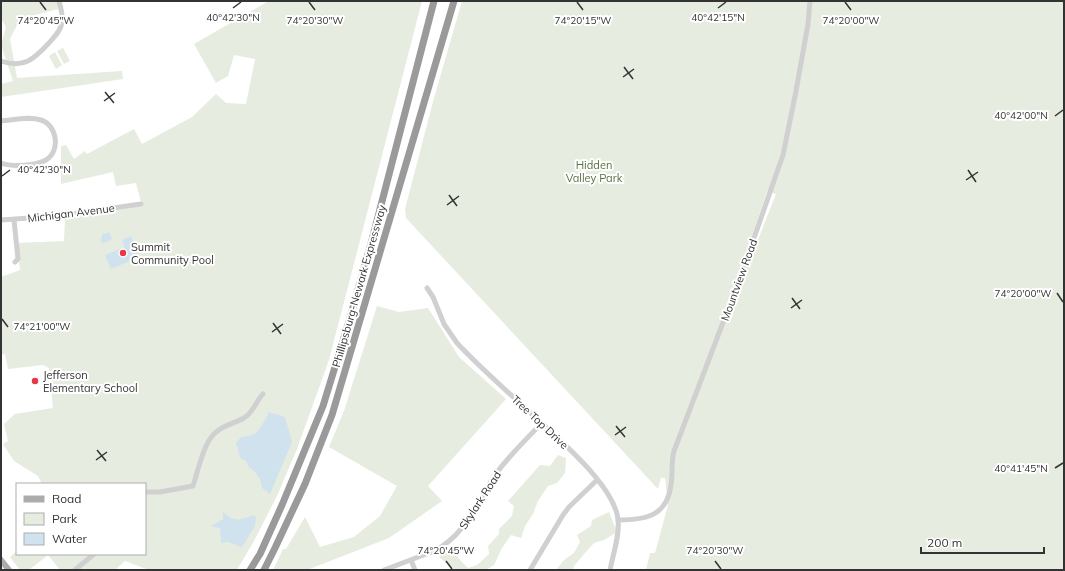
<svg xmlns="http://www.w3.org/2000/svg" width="1065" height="571" viewBox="0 0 1065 571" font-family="Mulish,sans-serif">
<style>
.green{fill:#e6ecdf;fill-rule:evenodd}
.water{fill:#cfe2ee}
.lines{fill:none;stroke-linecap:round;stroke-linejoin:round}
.minor{stroke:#d0d0d0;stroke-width:5}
.major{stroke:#ababab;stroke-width:6}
.highway{stroke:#9a9a9a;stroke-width:7}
.ticks{fill:none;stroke:#333;stroke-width:1.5}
.poi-dot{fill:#e63946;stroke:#fff;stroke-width:1.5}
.labels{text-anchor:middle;stroke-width:4;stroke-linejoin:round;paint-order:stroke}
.park-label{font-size:11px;fill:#56703f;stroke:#fff}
.street-label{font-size:11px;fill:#333;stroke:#fff}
.poi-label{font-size:11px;fill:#333;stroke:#fff;text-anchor:start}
.ticks-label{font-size:10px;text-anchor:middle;fill:#333;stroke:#fff;stroke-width:4;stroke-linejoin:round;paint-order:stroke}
</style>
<rect width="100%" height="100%" fill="#fff"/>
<g class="green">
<polygon points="1,1 57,1 62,8 20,19 10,39 17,78 122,71 123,79 1,97 1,84 13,81 1,45 6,27 1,18"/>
<polygon points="267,1 422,1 329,360 297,449 277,496 254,541 237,570 149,570 125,561 115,570 60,570 48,555 29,570 20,570 10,557 17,551 17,554 145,554 145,484 42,484 38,476 14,461 3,444 8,441 4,424 15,414 53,408 49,368 43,365 8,369 5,354 1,355 1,277 20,270 17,243 64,241 65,219 142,206 136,183 116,186 113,172 61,184 61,146 66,145 74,159 85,151 87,154 134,129 142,144 192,117 216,94 226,103 246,104 255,59 234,55 228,76 216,83 194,44 267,2"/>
<path d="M 462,1 L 1064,1 L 1064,570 L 646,570 L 650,553 L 655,553 L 668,505 L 665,478 L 661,478 L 658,489 L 406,218 L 405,209 L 434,98 ZM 767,192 L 776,194 L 739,288 L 734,288 Z"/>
<polygon points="63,48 70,61 64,64 57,51"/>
<polygon points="55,52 62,65 56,69 49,56"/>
<polygon points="377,306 399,312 428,308 459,357 506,399 428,486 442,501 389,538 307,570 273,570 283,549 286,549 305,517 320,547 354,537 380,516 397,486 329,447 344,411"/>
<polygon points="558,455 566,458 565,473 557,483 548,486 538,501 533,514 525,526 521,538 511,535 502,548 494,565 486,570 455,570 439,557 450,547 461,561 468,568 477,565 489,554 488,546 499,534 499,529 512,516 514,506 508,501 540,465 550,466"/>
<polygon points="609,512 617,532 604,540 594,543 584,554 574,566 573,570 556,570 564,560 574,553 580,542 577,535 591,526 592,520"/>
</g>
<g class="water">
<polygon points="109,232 112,239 102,244 101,239 103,233 106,234"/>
<polygon points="131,236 139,257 111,269 105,255 125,247 122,240"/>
<path d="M 268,412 L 285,417 L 292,442 L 270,494 L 262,488 L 260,479 L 255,472 L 249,467 L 246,461 L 240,458 L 238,449 L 236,444 C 242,434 242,438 252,435 C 258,433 260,428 263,423 C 266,419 268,417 268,412 Z"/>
<path d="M 223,512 C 234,522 239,521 253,515 L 256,517 L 255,526 L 242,547 L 228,542 L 221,543 L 220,528 L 211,526 L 223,519 Z"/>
</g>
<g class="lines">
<g class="minor">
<path d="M 1,61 C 24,69 34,59 49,43 C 54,37 61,31 62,22 C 63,15 61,8 59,1"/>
<path d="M 1,121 C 14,120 28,116 41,120 C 57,125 61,151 46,160 C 36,166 12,167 1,163"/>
<polyline points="1,220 58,216 141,204"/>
<polyline points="14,220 18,259 15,262"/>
<path d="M 427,288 L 433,297 L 444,324 L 457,343 C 484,372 515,398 544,425 C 566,446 614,487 618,519 C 620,535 613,554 610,570"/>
<path d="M 145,492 L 160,492 L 193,486 C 198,471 203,445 214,434 C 222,425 233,424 244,418 C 253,413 256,401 263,394"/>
<path d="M 618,520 C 646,520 667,516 671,485 C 673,473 671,462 674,451 L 740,278 L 783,155 L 796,91 L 808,24 L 810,1"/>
<polyline points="411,560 415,570"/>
<polyline points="75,570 94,554"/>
<path d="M 384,570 L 434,551 C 468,534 477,499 498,471 C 511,454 527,438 542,423"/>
<polyline points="530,570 563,515 569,507 597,480"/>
</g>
<polyline class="major" points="1,560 9,570"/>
<g class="highway">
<polyline points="250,570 260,554 282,505 323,406 350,318 372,240 434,1"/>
<polyline points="264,570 275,548 305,484 332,415 454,1"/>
</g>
</g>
<path class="ticks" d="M 40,2 L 46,10M 309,2 L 315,10M 577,2 L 583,10M 845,2 L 851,10M 233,8 L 241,2M 718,8 L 726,2M 624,67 L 633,79M 623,77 L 634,69M 105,92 L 114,103M 104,101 L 115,93M 1055,116 L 1063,110M 968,170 L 976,182M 2,176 L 10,170M 966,180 L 978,172M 449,195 L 457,206M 447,205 L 459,196M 1057,293 L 1063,302M 792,298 L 800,309M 791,308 L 802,300M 2,319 L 8,327M 273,323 L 281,334M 272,332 L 283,324M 616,426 L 625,437M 615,435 L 626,427M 97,450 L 106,461M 96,460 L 107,452M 1055,468 L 1063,463M 446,561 L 452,569M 715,561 L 721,569"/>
<g class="poi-dot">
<circle cx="123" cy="253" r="4"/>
<circle cx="35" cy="381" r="4"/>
</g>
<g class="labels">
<g class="park-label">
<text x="594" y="169">Hidden<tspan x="594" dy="13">Valley Park</tspan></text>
</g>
<g class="street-label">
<text transform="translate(71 213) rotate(-7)" y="4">Michigan Avenue</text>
<text transform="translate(739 280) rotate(-70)" y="4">Mountview Road</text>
<text transform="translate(359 286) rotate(-74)" y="4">Phillipsburg-Newark Expressway</text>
<text transform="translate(540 422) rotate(43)" y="4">Tree Top Drive</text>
<text transform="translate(480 500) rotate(-57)" y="4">Skylark Road</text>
</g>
<g class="poi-label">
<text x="131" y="251">Summit<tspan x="131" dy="13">Community Pool</tspan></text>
<text x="43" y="379">Jefferson<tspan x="43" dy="13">Elementary School</tspan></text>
</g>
</g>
<g class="ticks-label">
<text x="233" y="21">40°42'30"N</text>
<text x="718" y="21">40°42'15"N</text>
<text x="46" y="24">74°20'45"W</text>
<text x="315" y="24">74°20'30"W</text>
<text x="583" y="24">74°20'15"W</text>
<text x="851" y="24">74°20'00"W</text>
<text x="1021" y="119">40°42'00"N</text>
<text x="44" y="173">40°42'30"N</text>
<text x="1023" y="297">74°20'00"W</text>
<text x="42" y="330">74°21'00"W</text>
<text x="1021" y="472">40°41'45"N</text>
<text x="446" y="554">74°20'45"W</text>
<text x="715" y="554">74°20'30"W</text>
</g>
<rect width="1065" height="571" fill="none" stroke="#333333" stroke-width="4"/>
<rect x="16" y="483" width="130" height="72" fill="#ffffff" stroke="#adadad"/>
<rect x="24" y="496" width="20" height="6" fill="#ababab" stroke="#adadad"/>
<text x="52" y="503" font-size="12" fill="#333333">Road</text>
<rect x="24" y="513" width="20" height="12" fill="#e6ecdf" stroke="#adadad"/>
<text x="52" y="523" font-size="12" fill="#333333">Park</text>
<rect x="24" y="533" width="20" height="12" fill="#cfe2ee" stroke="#adadad"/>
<text x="52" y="543" font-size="12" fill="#333333">Water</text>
<path d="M921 547v6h123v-6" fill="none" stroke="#333333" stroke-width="2"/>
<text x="927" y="547" font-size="12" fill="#333333" stroke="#ffffff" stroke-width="3" paint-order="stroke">200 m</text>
</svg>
